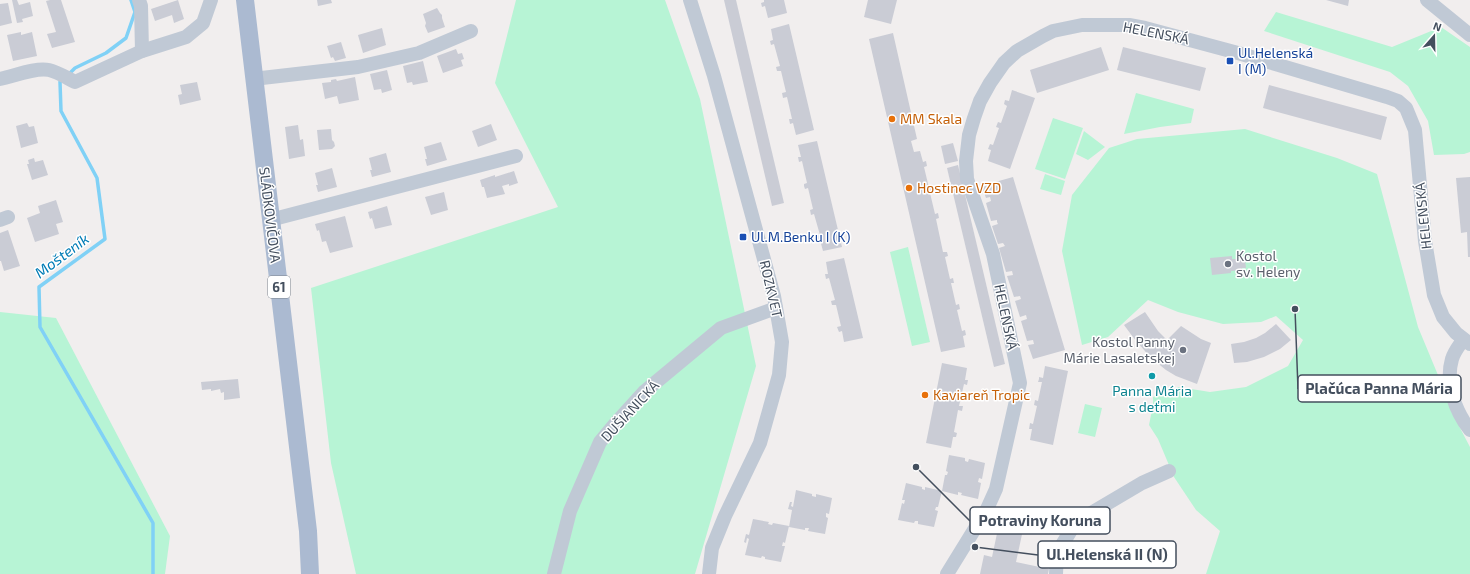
<svg xmlns="http://www.w3.org/2000/svg" width="1470" height="574" viewBox="0 0 1470 574" font-family="'Exo 2',sans-serif">
<style>
.green{fill:#b7f4d5}
.lines{fill:none;stroke-linecap:round;stroke-linejoin:round}
.stream{stroke:#80d1f6;stroke-width:3.5}
.building{fill:#caccd5}
.minor{stroke:#c0c9d5;stroke-width:14}
.major{stroke:#abbad1;stroke-width:18}
.transit-dot{fill:#1a4fb4;stroke:#fff;stroke-width:1.5}
.food-dot{fill:#e8710a;stroke:#fff;stroke-width:1.5}
.worship-dot{fill:#6b7280;stroke:#fff;stroke-width:1.5}
.culture-dot{fill:#0f9aa8;stroke:#fff;stroke-width:1.5}
.labels{text-anchor:middle;stroke-width:3;stroke-linejoin:round;paint-order:stroke}
.shield{fill:#fff;stroke:#7c848e;stroke-width:1}
.shield-label{font-size:13px;font-weight:bold;fill:#444f5e}
.street-label{font-size:14px;fill:#444f5e;stroke:#fff}
.transit-label{font-size:14px;fill:#164399;stroke:#fff;text-anchor:start}
.food-label{font-size:14px;fill:#c56008;stroke:#fff;text-anchor:start}
.worship-label{font-size:14px;fill:#5b616d;stroke:#fff;text-anchor:start}
.culture-label{font-size:14px;fill:#0d838f;stroke:#fff}
.water-label{font-size:15px;font-style:italic;fill:#007cb6;stroke:#fff}
.leader{fill:none;stroke:#444f5e;stroke-width:1.5}
.callout-dot{fill:#444f5e;stroke:#fff;stroke-width:1.5}
.callout{fill:#fff;stroke:#444f5e;stroke-width:1.5}
.callout-label{font-size:15px;text-anchor:middle;font-weight:bold;fill:#444f5e}
</style>
<rect width="100%" height="100%" fill="#f1eeee"/>
<g class="green">
<polygon points="516,0 665,0 700,99 756,366 695,574 356,574 331,463 311,288 558,207 495,83"/>
<polygon points="1276,12 1392,47 1441,27 1470,47 1470,152 1464,154 1434,155 1428,121 1408,86 1390,72 1264,31"/>
<polygon points="1136,93 1194,109 1191,123 1160,127 1124,134"/>
<polygon points="1053,118 1083,128 1065,179 1035,169"/>
<polygon points="1245,129 1337,158 1377,174 1418,327 1460,428 1470,447 1470,574 1206,574 1220,531 1196,510 1174,477 1158,439 1149,425 1153,405 1153,397 1167,390 1179,387 1210,392 1246,387 1288,366 1303,340 1276,316 1261,322 1223,324 1178,312 1148,300 1108,337 1082,345 1062,251 1072,195 1109,148 1137,139"/>
<polygon points="1084,131 1105,147 1088,160 1076,154"/>
<polygon points="1045,174 1065,181 1061,195 1040,189"/>
<polygon points="908,247 930,342 912,346 890,252"/>
<polygon points="0,312 56,318 170,536 165,574 0,574"/>
<polygon points="1085,404 1102,408 1095,437 1078,433"/>
</g>
<g class="lines">
<g class="stream">
<polyline points="69,74 75,68 106,53 126,38 135,12 131,0"/>
<polyline points="63,80 60,82 61,111 97,178 105,239 39,287 40,327 153,523 153,574"/>
</g>
</g>
<g class="building">
<polygon points="12,0 17,0 19,5 30,2 33,16 22,19 23,22 17,23"/>
<polygon points="50,0 61,0 75,42 52,48 47,34 56,32 46,1"/>
<polygon points="178,0 184,19 174,23 172,15 155,21 151,9"/>
<polygon points="317,0 331,0 332,3 318,6"/>
<polygon points="724,0 736,0 784,203 772,206"/>
<polygon points="764,0 784,0 787,13 768,18 765,6 762,7 761,3 764,2"/>
<polygon points="868,0 897,0 891,24 864,17"/>
<polygon points="1326,0 1349,0 1348,6"/>
<polygon points="8,3 12,23 0,26 0,4"/>
<polygon points="437,8 440,13 442,15 442,18 445,27 428,33 425,26 426,23 423,14"/>
<polygon points="789,24 814,130 796,135 793,123 790,124 789,119 792,119 787,97 783,98 782,93 786,92 781,71 777,71 776,67 780,66 774,44 771,45 770,41 773,40 771,29"/>
<polygon points="382,28 386,45 363,53 358,35"/>
<polygon points="21,32 21,35 32,32 37,56 13,61 7,35"/>
<polygon points="893,33 917,139 911,141 914,152 920,151 923,162 926,161 927,166 924,167 929,188 932,187 933,192 930,193 935,214 938,213 939,218 936,219 943,252 947,252 948,256 945,257 950,279 953,278 954,283 951,283 956,305 959,304 960,309 957,310 962,331 965,330 966,335 963,336 965,347 941,352 869,39"/>
<polygon points="341,42 346,58 335,61 333,57 331,58 327,46"/>
<polygon points="1101,47 1109,70 1037,93 1030,70"/>
<polygon points="1123,47 1206,68 1200,91 1117,70"/>
<polygon points="456,49 458,54 462,53 464,59 461,60 463,66 443,73 437,56"/>
<polygon points="423,61 428,82 413,85 412,82 407,83 403,66"/>
<polygon points="387,70 392,90 382,93 381,89 374,90 370,74"/>
<polygon points="355,77 359,100 339,104 337,96 325,99 322,83 331,82 331,80 336,79 337,81"/>
<polygon points="197,82 201,100 180,105 178,95 182,94 180,85"/>
<polygon points="1269,85 1387,117 1381,140 1263,108"/>
<polygon points="1012,90 1035,98 1010,169 988,161 991,150 988,149 990,144 993,145 999,128 996,127 998,122 1001,123 1007,106 1004,104 1005,100 1009,101"/>
<polygon points="27,123 29,127 34,126 38,143 21,148 16,126"/>
<polygon points="491,124 497,140 478,147 472,131"/>
<polygon points="298,125 300,140 303,139 305,156 289,159 285,127"/>
<polygon points="331,129 332,140 334,142 335,146 332,149 319,150 317,130"/>
<polygon points="817,141 842,247 823,251 820,240 817,241 816,236 820,235 814,214 811,215 810,210 813,209 808,188 805,189 804,186 804,184 807,183 802,161 799,162 798,157 801,157 798,145"/>
<polygon points="441,142 447,160 427,166 425,159 427,159 424,147"/>
<polygon points="953,143 958,161 945,164 941,146"/>
<polygon points="386,153 391,172 372,177 370,170 372,170 369,158"/>
<polygon points="34,158 35,162 43,160 48,175 32,180 27,164 29,164 28,160"/>
<polygon points="958,165 1005,364 994,367 947,168"/>
<polygon points="332,168 337,187 318,192 316,185 318,185 315,173"/>
<polygon points="514,171 518,183 509,186 509,184 502,186 505,194 487,198 484,187 482,187 480,180 495,175 495,177"/>
<polygon points="1013,177 1065,350 1033,359 1028,345 1034,344 1033,340 1027,341 1021,321 1027,319 1026,315 1020,317 1015,301 1021,299 1020,296 1014,297 1007,276 1013,275 1012,271 1006,272 999,248 1005,246 1003,243 998,244 992,226 998,224 997,222 997,220 991,221 986,203 991,201 990,197 986,198 982,187 988,185 988,184"/>
<polygon points="1470,177 1470,257 1468,257 1467,232 1461,233 1456,178"/>
<polygon points="444,192 448,210 431,215 425,197"/>
<polygon points="56,200 63,222 56,224 59,234 35,242 27,218 40,213 38,206"/>
<polygon points="387,206 392,225 375,229 372,218 370,219 368,212"/>
<polygon points="345,216 353,247 330,253 326,241 322,242 319,230 317,231 315,224"/>
<polygon points="8,230 20,266 4,271 1,261 0,261 0,233"/>
<polygon points="1232,256 1232,259 1243,259 1245,260 1246,268 1242,268 1242,270 1231,271 1231,273 1212,275 1210,258"/>
<polygon points="844,258 863,338 844,342 842,331 839,332 837,327 841,326 836,305 832,305 831,301 835,300 829,278 826,279 825,274 828,274 826,262"/>
<polygon points="1145,312 1158,331 1167,340 1181,326 1201,339 1211,343 1197,384 1176,376 1166,370 1150,357 1133,337 1124,325"/>
<polygon points="1276,324 1291,340 1280,349 1264,357 1247,362 1234,363 1231,344 1244,342 1256,338 1265,333"/>
<polygon points="942,363 967,368 965,380 968,380 967,385 964,384 959,406 963,406 962,411 958,410 954,432 957,433 956,437 953,437 951,448 926,443"/>
<polygon points="1045,366 1068,371 1053,445 1030,440 1032,429 1029,429 1030,423 1033,424 1037,406 1034,405 1035,400 1038,401 1042,382 1038,382 1039,379 1039,377 1043,378"/>
<polygon points="238,379 240,398 224,400 224,392 221,393 220,389 211,391 211,389 202,390 201,382"/>
<polygon points="949,455 965,458 965,461 968,462 969,459 985,463 982,479 979,478 978,482 981,483 978,499 961,495 962,493 958,492 958,495 942,491 945,475 947,475 948,472 946,471"/>
<polygon points="906,483 922,487 922,489 925,490 925,487 942,491 938,507 936,507 935,510 938,511 934,527 918,524 918,521 915,521 914,523 898,520 902,503 904,504 905,500 902,500"/>
<polygon points="796,490 812,494 812,496 816,497 816,494 832,498 829,514 826,513 826,517 828,518 825,534 808,531 809,528 805,528 805,530 789,527 792,510 788,509 790,502 792,502 791,506 793,507"/>
<polygon points="1002,510 1026,516 1016,562 1049,569 1048,574 980,574 984,555 992,557"/>
<polygon points="753,519 769,522 768,524 772,525 773,523 789,526 785,543 783,542 782,546 785,546 781,562 765,559 765,557 762,556 761,558 745,555 749,539 747,538 746,543 744,542 746,534 749,535"/>
</g>
<g class="lines">
<g class="minor">
<polyline points="139,0 141,6 142,51"/>
<polyline points="690,0 714,76 774,296 782,342 779,375 760,443 725,516 712,548 709,574"/>
<polyline points="1427,0 1470,35"/>
<path d="M 0,79 C 14,76 36,67 49,70 C 58,72 67,78 75,82 L 142,51 L 186,37 L 203,23 L 211,0"/>
<polyline points="253,79 358,67 419,53 471,31"/>
<polyline points="0,220 8,217"/>
<polyline points="270,220 516,156"/>
<path d="M 1463,340 C 1459,346 1454,352 1452,359 C 1445,383 1455,411 1470,430"/>
<polyline points="554,574 570,511 600,442 615,424 644,392 721,328 776,308"/>
<polyline points="947,574 987,509 996,489 1020,383 993,254 967,179 966,161 969,135 974,118 980,101 990,83 1004,63 1017,51 1043,36 1053,31 1082,25 1129,25 1145,28 1238,53 1387,97 1398,101 1406,108 1415,130 1425,241 1434,295 1443,317 1456,333 1470,344"/>
<polyline points="1056,574 1057,553 1076,522 1142,483 1169,471"/>
</g>
<polyline class="major" points="245,0 308,531 310,574"/>
</g>
<g class="transit-dot">
<rect x="1226" y="57" width="8" height="8" rx="2"/>
<rect x="739" y="233" width="8" height="8" rx="2"/>
</g>
<g class="food-dot">
<circle cx="892" cy="119" r="4"/>
<circle cx="909" cy="188" r="4"/>
<circle cx="925" cy="395" r="4"/>
</g>
<g class="worship-dot">
<circle cx="1228" cy="264" r="4"/>
<circle cx="1183" cy="350" r="4"/>
</g>
<circle class="culture-dot" cx="1152" cy="376" r="4"/>
<g class="labels">
<rect class="shield" x="268" y="276" width="22" height="22" rx="3"/>
<g class="shield-label">
<text x="279" y="292">61</text>
</g>
<g class="street-label">
<text transform="translate(1156 33) rotate(11)" y="5">HELENSKÁ</text>
<text transform="translate(270 215) rotate(83)" y="5">SLÁDKOVIČOVA</text>
<text transform="translate(1423 216) rotate(-96)" y="5">HELENSKÁ</text>
<text transform="translate(771 289) rotate(77)" y="5">ROZKVET</text>
<text transform="translate(1006 317) rotate(78)" y="5">HELENSKÁ</text>
<text transform="translate(630 411) rotate(-47)" y="5">DUŠIANICKÁ</text>
</g>
<g class="transit-label">
<text x="1238" y="58">Ul.Helenská<tspan x="1238" dy="16">I (M)</tspan></text>
<text x="751" y="242">Ul.M.Benku I (K)</text>
</g>
<g class="food-label">
<text x="900" y="124">MM Skala</text>
<text x="917" y="193">Hostinec VZD</text>
<text x="933" y="400">Kaviareň Tropic</text>
</g>
<g class="worship-label">
<text x="1236" y="261">Kostol<tspan x="1236" dy="16">sv. Heleny</tspan></text>
<text x="1175" y="347" text-anchor="end">Kostol Panny<tspan x="1175" dy="16">Márie Lasaletskej</tspan></text>
</g>
<g class="culture-label">
<text x="1152" y="396">Panna Mária<tspan x="1152" dy="16">s deťmi</tspan></text>
</g>
<g class="water-label">
<text transform="translate(62 256) rotate(-37)" y="5">Mošteník</text>
</g>
</g>
<path class="leader" d="M1295 309L1298 389M916 467L970 521M975 547L1038 555"/>
<g class="callout-dot">
<circle cx="1295" cy="309" r="4"/>
<circle cx="916" cy="467" r="4"/>
<circle cx="975" cy="547" r="4"/>
</g>
<g class="callout">
<rect x="1298" y="375" width="163" height="27" rx="4"/>
<rect x="970" y="507" width="140" height="27" rx="4"/>
<rect x="1038" y="541" width="138" height="27" rx="4"/>
</g>
<g class="callout-label">
<text x="1379" y="394">Plačúca Panna Mária</text>
<text x="1040" y="526">Potraviny Koruna</text>
<text x="1107" y="560">Ul.Helenská II (N)</text>
</g>
<g transform="translate(1434 36) rotate(20)" stroke="#ffffff" stroke-width="3" paint-order="stroke">
<path d="M0-3L7 15L0 10L-7 15Z" fill="#444f5e"/>
<text y="-6" font-size="11" font-weight="bold" text-anchor="middle" fill="#444f5e">N</text>
</g>
</svg>
